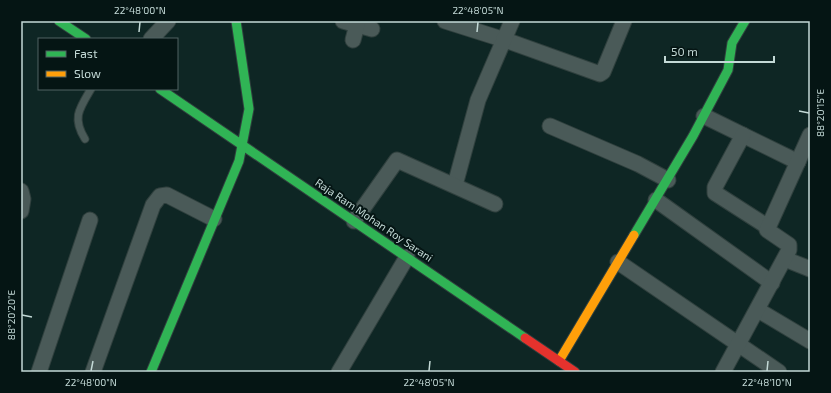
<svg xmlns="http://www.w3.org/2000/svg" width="831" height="393" viewBox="0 0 831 393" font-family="'Exo 2',sans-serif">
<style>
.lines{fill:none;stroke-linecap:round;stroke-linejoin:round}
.lane-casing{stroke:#30403e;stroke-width:9}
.street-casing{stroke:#30403e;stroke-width:17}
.fast-casing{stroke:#30403e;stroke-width:11}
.slow-casing{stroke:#30403e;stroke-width:11}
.jam-casing{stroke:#30403e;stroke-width:11}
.lane{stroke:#4a5a58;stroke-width:7}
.street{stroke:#4a5a58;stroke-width:15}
.fast{stroke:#30b455;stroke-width:9}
.slow{stroke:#ff9f0a;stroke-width:9}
.jam{stroke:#e5322d;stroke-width:9}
.ticks{fill:none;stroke:#c3d9d6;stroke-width:1.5}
.labels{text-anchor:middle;stroke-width:4;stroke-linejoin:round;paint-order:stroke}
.street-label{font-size:11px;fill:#c3d9d6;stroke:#051514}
.neatline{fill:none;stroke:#c3d9d6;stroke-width:1.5}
.ticks-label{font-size:10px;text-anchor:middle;fill:#c3d9d6}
</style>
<rect width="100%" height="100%" fill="#0e2624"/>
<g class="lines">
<g class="lane-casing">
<path id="lane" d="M 85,139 C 72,118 79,109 91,89"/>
</g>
<g class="street-casing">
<g id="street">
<polyline points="343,21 372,29"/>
<polyline points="445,21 505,40 600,74 603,72 624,21"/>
<polyline points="151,39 168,21"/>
<polyline points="353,40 358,21"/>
<polyline points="704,116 798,162"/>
<polyline points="550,126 638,164 668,180"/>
<polyline points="743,135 715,187 715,193 768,227"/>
<polyline points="455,185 478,100 512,21"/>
<polyline points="21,191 23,199 21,211"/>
<polyline points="656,200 772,283"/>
<polyline points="354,221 397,160 495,204"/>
<polyline points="785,259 810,269"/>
<polyline points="618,262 779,372"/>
<polyline points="758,310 810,341"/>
<polyline points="39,372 90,220"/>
<polyline points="93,372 153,205 160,196 167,195 214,219"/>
<polyline points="339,372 407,257"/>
<polyline points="723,372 789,250 789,245 767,230 810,135"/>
</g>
</g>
<g class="fast-casing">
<g id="fast">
<polyline points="59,21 86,39"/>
<polyline points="160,89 525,338"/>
<polyline points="634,235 693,136 728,70 732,43 745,21"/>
<polyline points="151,372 239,161 249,109 236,21"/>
</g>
</g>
<g class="slow-casing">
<polyline id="slow" points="559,361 634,235"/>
</g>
<g class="jam-casing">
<polyline id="jam" points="525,338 575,372"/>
</g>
<use href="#lane" class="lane"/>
<use href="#street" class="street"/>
<use href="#fast" class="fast"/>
<use href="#slow" class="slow"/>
<use href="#jam" class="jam"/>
</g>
<path class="ticks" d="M 139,32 L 140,22M 477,32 L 478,22M 799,111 L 809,113M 22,315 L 32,317M 91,371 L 93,361M 429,371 L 430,361M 767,371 L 768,361"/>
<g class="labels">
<g class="street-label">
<text transform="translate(374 220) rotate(34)" y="4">Raja Ram Mohan Roy Sarani</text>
</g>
</g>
<rect width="831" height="393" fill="none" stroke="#051514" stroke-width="44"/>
<rect x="38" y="38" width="140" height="52" fill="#051514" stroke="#516362"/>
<rect x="46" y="51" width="20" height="6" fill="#30b455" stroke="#516362"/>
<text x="74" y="58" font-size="12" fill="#c3d9d6">Fast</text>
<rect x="46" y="71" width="20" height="6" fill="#ff9f0a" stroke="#516362"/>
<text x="74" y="78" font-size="12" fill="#c3d9d6">Slow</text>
<path d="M665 56v6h109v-6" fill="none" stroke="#c3d9d6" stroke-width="2"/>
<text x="671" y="56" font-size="12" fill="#c3d9d6" stroke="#051514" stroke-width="3" paint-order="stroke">50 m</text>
<rect x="22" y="22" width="787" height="349" class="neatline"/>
<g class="ticks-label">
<text x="140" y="14">22°48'00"N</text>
<text x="478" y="14">22°48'05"N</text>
<text transform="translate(820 113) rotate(-90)" y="4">88°20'15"E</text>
<text transform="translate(11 315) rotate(-90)" y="4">88°20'20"E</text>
<text x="91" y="386">22°48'00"N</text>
<text x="429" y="386">22°48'05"N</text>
<text x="767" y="386">22°48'10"N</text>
</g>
</svg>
